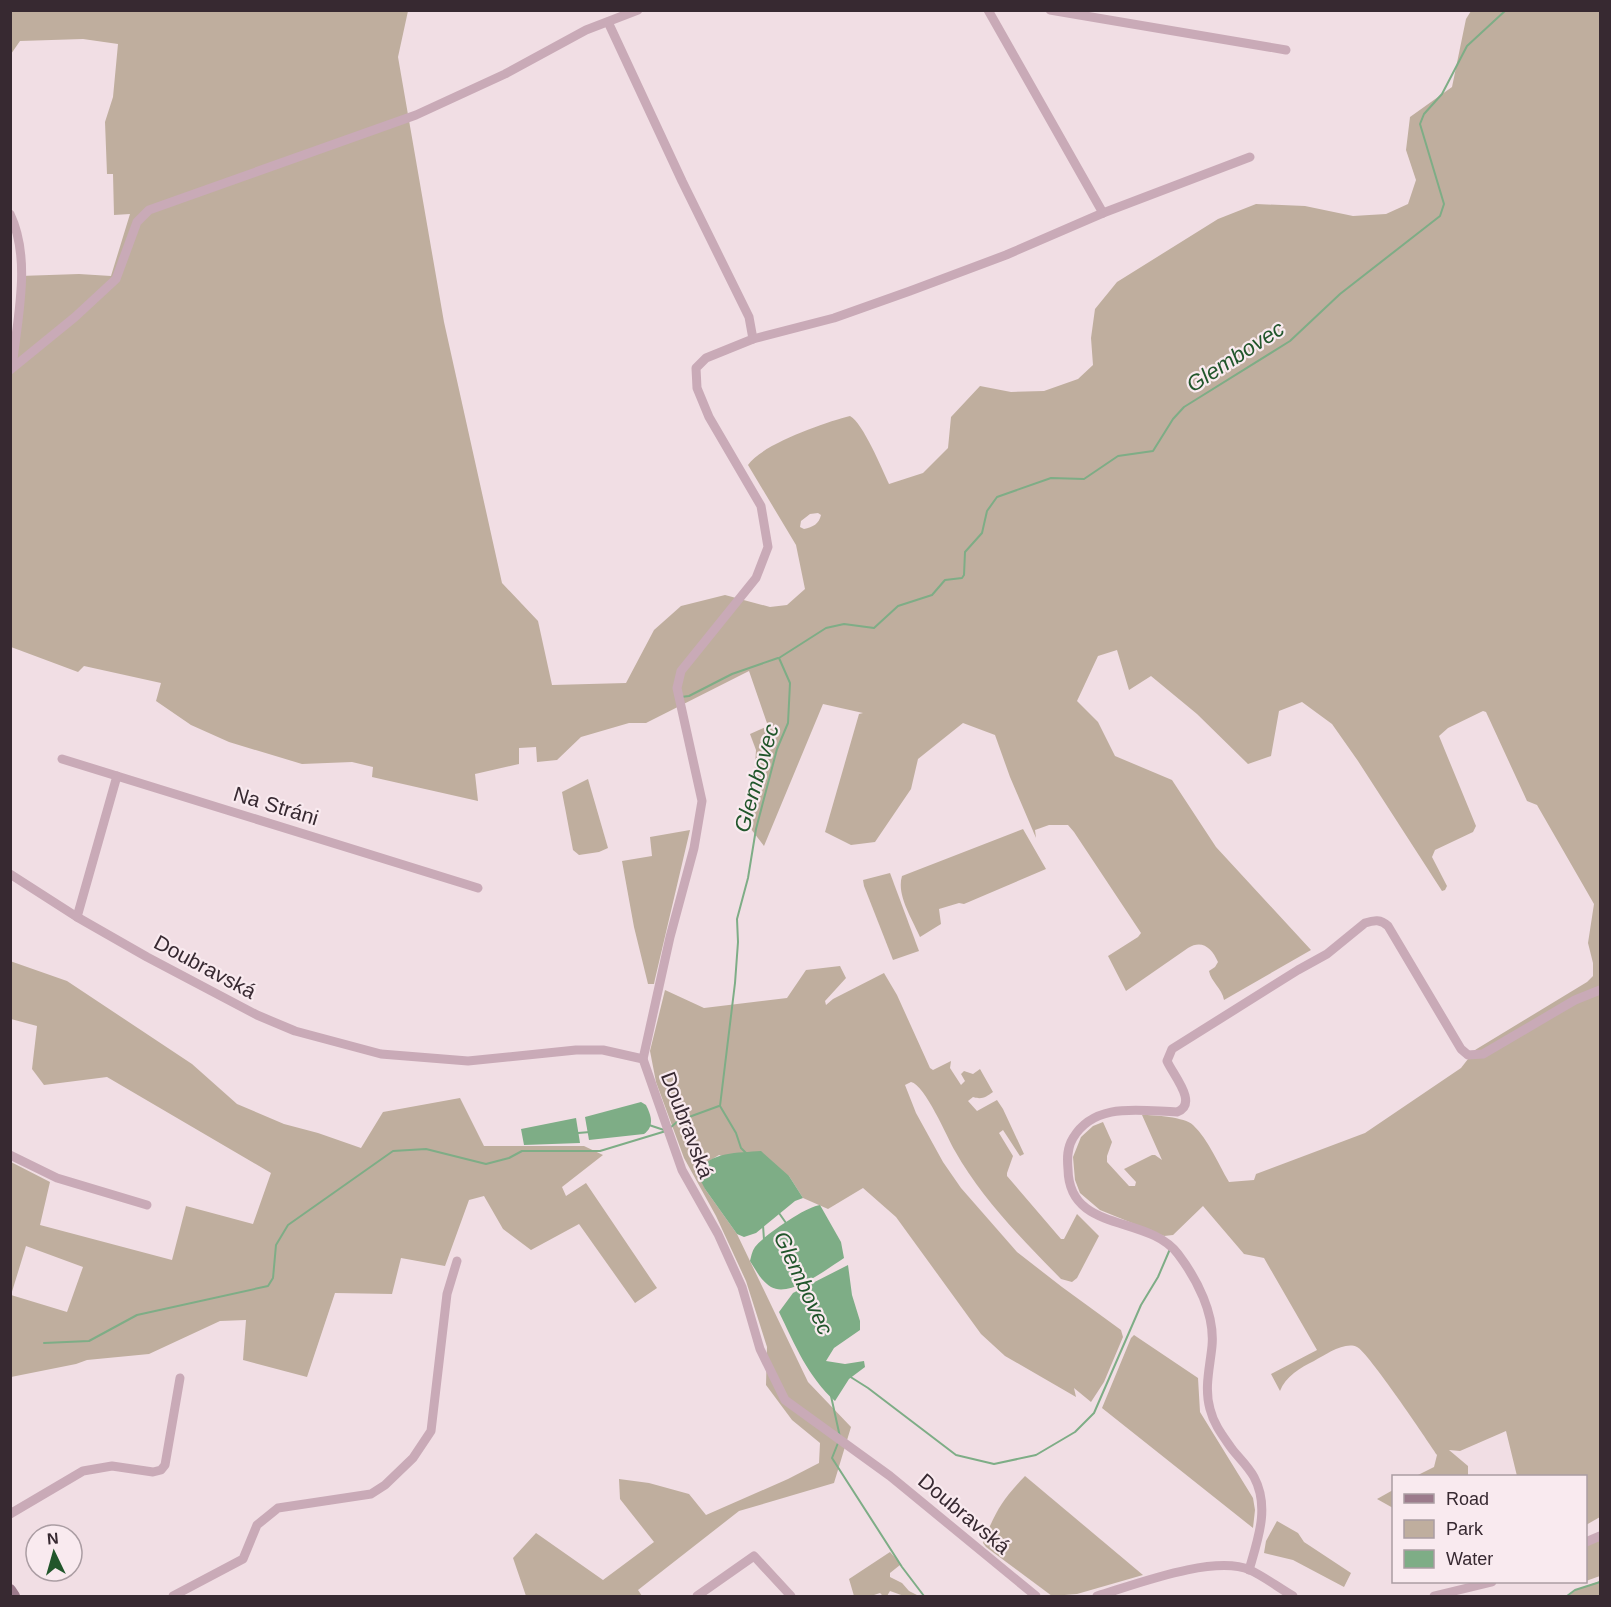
<svg xmlns="http://www.w3.org/2000/svg" width="1611" height="1607" viewBox="0 0 1611 1607" font-family="Arial,sans-serif">
<style>
.green{fill:#bfae9e;fill-rule:evenodd}
.water{fill:#7ead86}
.lines{fill:none;stroke-linecap:round;stroke-linejoin:round}
.stream{stroke:#7ead86;stroke-width:2}
.street{stroke:#c9aab7;stroke-width:9}
.secondary{stroke:#9c7b8c;stroke-width:12}
.labels{text-anchor:middle;stroke-width:4.5;stroke-linejoin:round;paint-order:stroke}
.street-label{font-size:21px;fill:#372931;stroke:#f9eaef}
.water-label{font-size:22px;font-style:italic;fill:#21562b;stroke:#f9eaef}
</style>
<rect width="100%" height="100%" fill="#f1dee4"/>
<g class="green">
<path d="M 11,11 L 408,11 L 398,57 L 444,322 L 502,583 L 538,621 L 552,685 L 626,683 L 654,630 L 681,606 L 725,595 L 770,607 L 787,605 L 805,589 L 796,545 L 748,465 C 762,444 826,422 850,416 C 863,423 882,469 889,484 L 923,473 L 948,448 L 951,417 L 980,386 L 1011,392 L 1044,391 L 1078,379 L 1093,365 L 1091,338 L 1095,309 L 1117,282 L 1218,219 L 1256,204 L 1305,206 L 1353,216 L 1386,214 L 1408,204 L 1416,180 L 1406,150 L 1410,117 L 1452,87 L 1466,19 L 1471,11 L 1600,11 L 1600,1517 L 1586,1525 L 1586,1476 L 1517,1476 L 1506,1431 L 1460,1451 L 1449,1450 L 1468,1466 L 1468,1476 L 1416,1476 L 1434,1467 L 1437,1455 C 1427,1440 1368,1352 1357,1347 C 1345,1341 1325,1355 1314,1361 C 1301,1367 1285,1377 1280,1391 L 1271,1374 L 1317,1350 L 1264,1258 L 1244,1254 L 1203,1206 L 1173,1235 L 1164,1236 L 1100,1210 L 1080,1193 L 1075,1180 L 1073,1157 L 1081,1137 L 1093,1126 L 1103,1122 L 1112,1142 L 1107,1156 L 1107,1162 L 1129,1186 L 1135,1186 L 1136,1182 L 1124,1169 L 1152,1155 L 1155,1155 L 1162,1160 L 1142,1115 C 1154,1115 1185,1117 1193,1125 C 1209,1140 1218,1164 1229,1182 L 1254,1180 L 1256,1174 L 1365,1133 L 1461,1068 L 1475,1050 L 1587,982 L 1593,976 L 1593,963 L 1588,943 L 1594,904 L 1537,805 L 1527,801 L 1486,712 L 1483,711 L 1448,728 L 1439,736 L 1476,826 L 1473,832 L 1435,850 L 1432,857 L 1447,886 L 1445,890 L 1442,891 L 1358,761 L 1332,724 L 1302,702 L 1279,711 L 1271,756 L 1248,764 L 1197,714 L 1151,676 L 1129,690 L 1117,650 L 1098,656 L 1077,701 L 1098,722 L 1115,756 L 1172,780 L 1216,847 L 1311,950 L 1224,1000 C 1222,988 1211,982 1209,971 L 1215,967 L 1218,962 C 1212,948 1202,939 1188,948 L 1126,991 L 1108,956 L 1138,937 L 1141,933 L 1074,832 L 1068,825 L 1049,825 L 1035,830 L 1036,838 L 1010,777 L 995,735 L 963,723 L 918,759 L 911,789 L 875,842 L 851,845 L 825,832 L 859,714 L 863,713 L 823,704 L 764,846 L 751,829 L 756,750 L 750,734 L 768,726 L 749,671 L 646,723 L 629,723 L 581,737 L 557,760 L 537,762 L 536,747 L 519,748 L 519,764 L 475,774 L 478,801 L 372,777 L 373,767 L 352,762 L 302,764 L 229,742 L 191,725 L 156,701 L 161,683 L 84,666 L 78,672 L 11,647 L 10,356 L 20,276 L 79,274 L 111,276 L 130,214 L 114,215 L 113,174 L 107,174 L 105,122 L 113,97 L 118,44 L 83,39 L 20,41 L 11,54 ZM 818,513 L 821,515 C 819,524 813,527 804,529 L 800,527 L 801,521 L 810,514 Z"/>
<polygon points="588,779 608,848 599,852 579,855 573,850 562,792"/>
<path d="M 1023,829 L 1046,869 L 964,904 L 959,903 L 939,909 L 941,924 L 920,937 C 913,920 896,895 902,876 Z"/>
<polygon points="690,830 655,979 654,984 648,984 634,927 622,861 652,856 650,837"/>
<polygon points="890,873 919,951 893,960 864,886 863,880"/>
<path d="M 10,961 L 67,981 L 192,1064 L 237,1104 L 284,1124 L 318,1133 L 361,1148 L 383,1112 L 460,1098 L 484,1146 L 584,1146 L 603,1155 L 562,1187 L 566,1196 L 586,1183 L 657,1288 L 635,1303 L 579,1224 L 531,1250 L 503,1229 L 484,1196 L 469,1200 L 445,1266 L 401,1258 L 392,1294 L 335,1293 L 307,1377 L 243,1360 L 246,1320 L 220,1321 L 149,1354 L 87,1360 L 76,1364 L 11,1377 L 11,1162 L 50,1182 L 40,1225 L 172,1260 L 186,1206 L 253,1224 L 271,1173 L 107,1077 L 44,1085 L 32,1069 L 37,1026 L 11,1019 ZM 26,1246 L 83,1267 L 67,1312 L 11,1295 Z"/>
<path d="M 840,966 L 846,978 L 825,1001 L 826,1005 L 833,999 L 884,973 L 897,995 L 930,1068 L 933,1070 L 951,1061 L 950,1068 L 961,1085 L 965,1081 L 961,1074 L 964,1071 L 973,1074 L 980,1069 L 993,1092 C 986,1097 982,1100 973,1097 L 968,1101 L 977,1111 L 997,1100 L 1003,1109 L 1024,1154 L 1020,1156 L 1003,1130 L 999,1133 L 1013,1156 L 1007,1173 L 1007,1176 L 1061,1239 L 1064,1239 L 1077,1214 L 1099,1236 L 1077,1278 L 1072,1282 L 1061,1279 C 1023,1240 982,1199 955,1151 C 947,1137 925,1085 911,1082 L 905,1085 L 916,1113 L 943,1162 L 961,1188 L 1017,1252 L 1062,1287 L 1121,1330 L 1123,1337 L 1104,1382 L 1091,1402 L 1074,1388 L 1076,1397 L 1005,1356 L 981,1334 L 896,1217 L 863,1188 L 828,1209 L 803,1198 L 789,1176 L 719,1155 L 701,1166 L 705,1189 L 737,1234 L 808,1382 L 851,1427 L 834,1483 L 739,1511 L 638,1590 L 642,1596 L 526,1596 L 513,1558 L 536,1533 L 603,1580 L 654,1542 L 620,1499 L 619,1479 L 649,1483 L 689,1494 L 706,1515 L 788,1479 L 819,1463 L 820,1443 L 792,1420 L 766,1385 L 767,1347 L 746,1281 L 716,1216 L 684,1158 L 656,1082 L 650,1051 L 665,990 L 704,1008 L 787,998 L 806,970 Z"/>
<polygon points="1134,1335 1198,1378 1200,1412 1253,1498 1255,1510 1253,1528 1102,1408 1131,1338"/>
<path d="M 1025,1476 L 1143,1575 L 1077,1594 L 1052,1596 L 986,1547 L 983,1543 C 995,1512 1002,1500 1025,1476 Z"/>
<polygon points="1393,1490 1393,1508 1377,1499"/>
<polygon points="1277,1521 1298,1533 1304,1542 1351,1573 1344,1587 1293,1560 1264,1553 1266,1541"/>
<polygon points="1600,1539 1600,1576 1586,1581 1586,1545"/>
<polygon points="890,1552 899,1562 900,1565 890,1573 890,1577 902,1583 909,1591 919,1596 904,1596 890,1591 887,1596 883,1596 880,1593 871,1596 854,1596 849,1579"/>
<polygon points="1600,1581 1600,1596 1568,1596 1576,1590"/>
</g>
<g class="water">
<path d="M 641,1102 L 646,1105 C 651,1115 655,1126 644,1134 L 589,1140 L 585,1117 Z"/>
<polygon points="576,1118 580,1143 524,1145 521,1129"/>
<path d="M 761,1151 L 789,1176 L 803,1198 L 795,1201 L 756,1233 L 744,1237 L 737,1234 L 705,1189 L 697,1173 C 710,1151 738,1153 761,1151 Z"/>
<path d="M 820,1205 L 841,1242 L 844,1258 C 827,1269 790,1298 771,1287 C 761,1281 756,1270 750,1261 C 751,1257 752,1251 755,1247 C 763,1236 807,1206 820,1205 Z"/>
<path d="M 848,1265 L 852,1295 L 860,1321 L 860,1330 L 834,1348 L 826,1361 L 845,1364 L 864,1361 L 865,1367 L 849,1379 L 835,1401 C 808,1377 795,1345 779,1312 L 793,1293 Z"/>
</g>
<g class="lines">
<g class="stream">
<polyline points="681,697 689,696 732,674 778,658"/>
<polyline points="649,1125 664,1130"/>
<polyline points="670,1128 678,1121 719,1106"/>
<polyline points="578,1133 590,1132"/>
<polyline points="746,1153 741,1148 736,1133 720,1106 735,983 738,942 737,919 748,878 756,829 777,749 788,723 790,683 779,658 826,628 844,624 874,628 898,606 932,595 945,580 962,578 964,575 965,552 982,533 987,511 997,497 1051,478 1084,479 1118,456 1153,451 1173,419 1184,407 1290,341 1340,294 1440,216 1444,204 1420,124 1424,114 1442,94 1467,46 1506,10"/>
<polyline points="779,1213 786,1223"/>
<polyline points="763,1225 764,1240"/>
<polyline points="44,1343 89,1341 137,1315 268,1286 273,1278 276,1245 288,1225 393,1151 426,1149 486,1164 509,1158 522,1151 600,1151 666,1131"/>
<polyline points="849,1376 868,1388 956,1455 994,1464 1036,1455 1075,1432 1094,1413 1141,1305 1158,1277 1170,1249"/>
<polyline points="831,1396 840,1437"/>
<polyline points="838,1443 832,1458 902,1567 924,1596"/>
<polyline points="1567,1596 1575,1590 1600,1582"/>
</g>
<g class="street">
<polyline points="988,10 1103,213"/>
<polyline points="1050,10 1286,50"/>
<polyline points="608,22 682,181 749,317 753,339 706,358 696,368 697,388 709,417 761,506 768,547 756,578 681,671 677,688 702,801 694,848 670,937 643,1059"/>
<path d="M 10,214 C 32,260 17,319 12,368"/>
<polyline points="753,339 834,318 910,291 1006,255 1103,213 1250,157"/>
<polyline points="10,370 75,317 116,279 137,222 149,210 416,115 505,74 586,30 638,10"/>
<polyline points="62,759 478,888"/>
<polyline points="10,874 77,917 147,957 257,1015 295,1031 381,1054 468,1061 576,1050 603,1050 643,1059 682,1170 718,1234 742,1287 760,1349 785,1400 890,1476 1036,1596"/>
<polyline points="77,917 117,776"/>
<polyline points="10,1155 57,1178 147,1205"/>
<polyline points="10,1514 83,1471 112,1466 153,1472 161,1470 165,1465 180,1378"/>
<polyline points="1586,1542 1600,1536"/>
<path d="M 1249,1570 C 1258,1539 1270,1507 1254,1477 C 1248,1466 1239,1458 1232,1449 C 1223,1436 1214,1425 1210,1409 C 1204,1388 1210,1367 1212,1346 C 1215,1314 1197,1279 1178,1254 C 1148,1214 1069,1234 1068,1169 C 1067,1158 1067,1148 1073,1138 C 1095,1101 1141,1111 1177,1112 C 1199,1104 1173,1075 1167,1061 L 1172,1049 L 1298,970 L 1327,954 L 1365,923 C 1374,920 1381,919 1388,926 L 1461,1049 L 1468,1055 L 1483,1054 L 1575,1000 L 1600,990"/>
<polyline points="173,1596 243,1559 257,1525 278,1508 371,1494 385,1485 413,1458 431,1431 447,1294 457,1261"/>
<polyline points="697,1596 754,1556 791,1596"/>
<path d="M 1097,1596 C 1134,1585 1214,1554 1250,1570 C 1265,1577 1279,1588 1293,1596"/>
<polyline points="1434,1596 1492,1582"/>
</g>
<polyline class="secondary" points="10,1590 14,1596"/>
</g>
<g class="labels">
<g class="street-label">
<text transform="translate(276 806) rotate(17)" y="7">Na Stráni</text>
<text transform="translate(205 967) rotate(28)" y="7">Doubravská</text>
<text transform="translate(687 1125) rotate(69)" y="7">Doubravská</text>
<text transform="translate(964 1514) rotate(40)" y="7">Doubravská</text>
</g>
<g class="water-label">
<text transform="translate(1235 356) rotate(-33)" y="8">Glembovec</text>
<text transform="translate(756 778) rotate(-74)" y="8">Glembovec</text>
<text transform="translate(804 1283) rotate(65)" y="8">Glembovec</text>
</g>
</g>
<rect width="1611" height="1607" fill="none" stroke="#372931" stroke-width="24"/>
<rect x="1392" y="1475" width="195" height="108" fill="#f9eaef" stroke="#ab9da3" stroke-width="1.5"/>
<rect x="1404" y="1494" width="30" height="9" fill="#9c7b8c" stroke="#ab9da3" stroke-width="1.5"/>
<text x="1446" y="1505" font-size="18" fill="#372931">Road</text>
<rect x="1404" y="1520" width="30" height="18" fill="#bfae9e" stroke="#ab9da3" stroke-width="1.5"/>
<text x="1446" y="1535" font-size="18" fill="#372931">Park</text>
<rect x="1404" y="1550" width="30" height="18" fill="#7ead86" stroke="#ab9da3" stroke-width="1.5"/>
<text x="1446" y="1565" font-size="18" fill="#372931">Water</text>
<g transform="translate(54 1553) rotate(355)"><circle r="28" fill="#f9eaef" stroke="#ab9da3" stroke-width="1.5"/>
<path d="M0-4.5L10 22L0 15L-10 22Z" fill="#21562b"/>
<text y="-9" font-size="16" font-weight="bold" text-anchor="middle" fill="#372931">N</text>
</g>
</svg>
